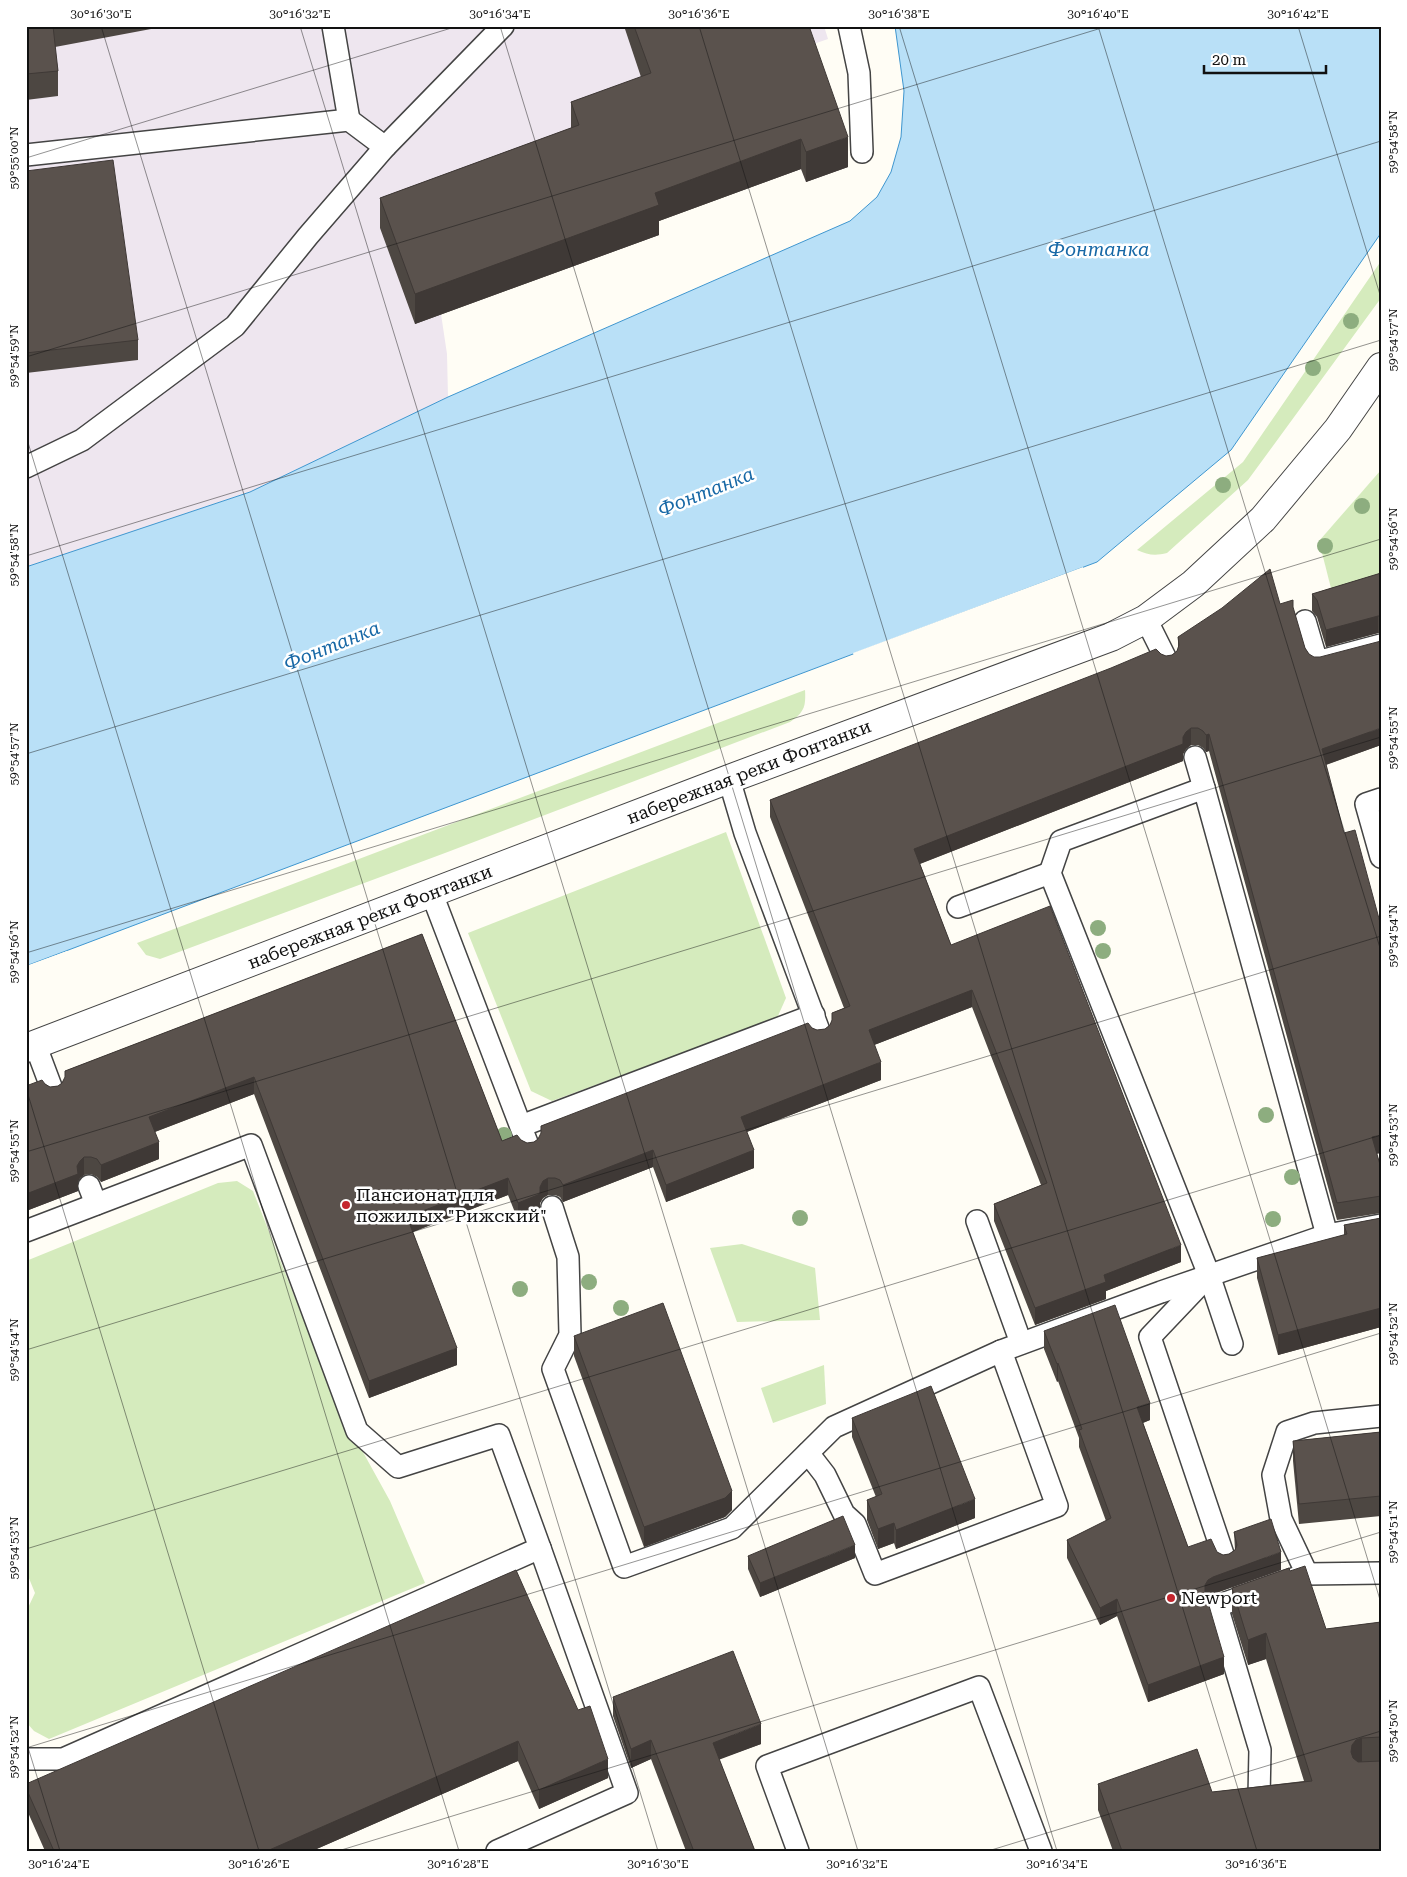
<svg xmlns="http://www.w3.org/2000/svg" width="1407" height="1877" viewBox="0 0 1407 1877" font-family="'Roboto Serif',serif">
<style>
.industrial{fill:#eee6ef}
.green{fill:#d5ebbd}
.water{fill:#b9e0f7;stroke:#3f96cf}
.pier{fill:#fffdf5}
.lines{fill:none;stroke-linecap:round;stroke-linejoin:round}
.service-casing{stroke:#444;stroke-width:24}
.tertiary-casing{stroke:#444;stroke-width:30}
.service{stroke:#fff;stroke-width:21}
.tertiary{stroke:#fff;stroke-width:28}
.tree{fill:#8dad7f}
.wall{fill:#4d4742}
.shaded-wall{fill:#3f3936}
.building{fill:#5a524d;stroke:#3f3936}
.ticks{fill:none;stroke:#111;stroke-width:1;stroke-opacity:0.45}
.poi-dot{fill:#c4262e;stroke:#fff;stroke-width:2}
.labels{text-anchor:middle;stroke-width:5;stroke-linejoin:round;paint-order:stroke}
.street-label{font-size:18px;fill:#111;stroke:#fff}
.poi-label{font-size:18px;fill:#111;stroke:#fff;text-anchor:start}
.water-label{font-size:19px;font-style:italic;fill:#1768a6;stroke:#fff}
.neatline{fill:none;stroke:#111;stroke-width:2}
.ticks-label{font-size:12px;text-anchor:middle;fill:#111}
</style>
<rect width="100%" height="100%" fill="#fffdf5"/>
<polygon class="industrial" points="26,26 824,26 828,39 805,47 848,167 806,182 801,169 655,222 659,235 441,314 447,354 448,397 250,492 26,567"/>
<g class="green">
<path d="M 1381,261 L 1381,298 L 1248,480 L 1167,553 C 1155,556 1148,555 1137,550 L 1243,462 Z"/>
<polygon points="1381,470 1381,590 1335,604 1319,541"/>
<path d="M 805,690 C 806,707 804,712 790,722 L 445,853 L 160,959 L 146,955 L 137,943 Z"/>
<polygon points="726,832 786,998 777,1018 552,1101 531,1091 468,933"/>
<polygon points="237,1181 253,1191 337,1405 390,1501 425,1583 49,1739 34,1731 26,1722 26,1612 35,1593 26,1571 26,1261 218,1183"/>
<polygon points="742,1244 815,1268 820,1320 737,1322 710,1248"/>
<polygon points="824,1365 826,1404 773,1423 761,1388"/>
</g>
<polygon class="water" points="895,26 1381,26 1381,233 1231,450 1097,562 26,966 26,567 250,492 448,397 850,221 877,197 891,172 901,137 904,91"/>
<g class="pier">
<polygon points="1083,567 1083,570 854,656 853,653"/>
<polygon points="67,951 68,953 26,969 26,966"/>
</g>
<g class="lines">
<g class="service-casing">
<g id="service">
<polyline points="333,26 349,120"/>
<polyline points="849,26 859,73 862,152"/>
<polyline points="26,155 349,120 385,147"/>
<polyline points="26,467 82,440 235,326 308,236 385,147 503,26"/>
<polyline points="1146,619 1167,661"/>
<polyline points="1305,621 1317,662 1381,645"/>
<polyline points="1195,757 1204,788"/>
<polyline points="729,779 745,833 818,1028"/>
<polyline points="1381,799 1366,804 1381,857"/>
<polyline points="432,894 529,1148"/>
<polyline points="958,907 1050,873"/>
<polyline points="35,1044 53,1092"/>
<polyline points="521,1126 814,1015"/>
<polyline points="89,1186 96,1204"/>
<polyline points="552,1207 568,1257 570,1335 553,1369 624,1567 732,1528 834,1427 1001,1351 1161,1292 1327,1235 1381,1225"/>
<polyline points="977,1221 1021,1343"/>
<polyline points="26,1231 251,1145 357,1431 398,1467 499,1435 540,1548"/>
<polyline points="1207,1277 1150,1337 1225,1560"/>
<polyline points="1232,1344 1209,1275 1050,873 1061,841 1204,788 1327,1235"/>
<polyline points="808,1453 825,1475 844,1514 855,1524 875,1574 1057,1506 1001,1351"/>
<polyline points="1307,1574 1281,1519 1273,1475 1287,1432 1314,1423 1381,1416"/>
<polyline points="26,1759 63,1759 540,1548 627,1793 497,1851"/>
<polyline points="1259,1797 1260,1750 1217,1606 1307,1574 1381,1573"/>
<polyline points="798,1851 767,1766 979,1687 1041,1851"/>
</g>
</g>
<g class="tertiary-casing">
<polyline id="tertiary" points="26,1048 729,779 1111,637 1146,619 1193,584 1263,519 1338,429 1381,367"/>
</g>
<use href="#service" class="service"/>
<use href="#tertiary" class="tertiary"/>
</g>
<g class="tree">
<circle cx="1351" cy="321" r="8"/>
<circle cx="1313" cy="368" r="8"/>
<circle cx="1223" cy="485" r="8"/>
<circle cx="1362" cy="506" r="8"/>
<circle cx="1325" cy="546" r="8"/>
<circle cx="1098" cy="928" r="8"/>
<circle cx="1103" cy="951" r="8"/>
<circle cx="1266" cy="1115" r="8"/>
<circle cx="504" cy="1135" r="8"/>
<circle cx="1292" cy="1177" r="8"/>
<circle cx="800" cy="1218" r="8"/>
<circle cx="1273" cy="1219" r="8"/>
<circle cx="589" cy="1282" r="8"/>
<circle cx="520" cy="1289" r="8"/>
<circle cx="621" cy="1308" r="8"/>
</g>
<g class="wall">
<polygon points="26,26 167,26 55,47 58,71 58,96 26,100"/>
<polygon points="624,26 809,26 848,167 806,182 801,169 659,221 659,235 415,324 380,228 380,198 571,128 571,102 641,77"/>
<polygon points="26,171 138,340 138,360 26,373"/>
<polygon points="1381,573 1381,633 1378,633 1326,647 1317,617 1312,611 1312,594"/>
<polygon points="1280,604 1293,609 1305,648 1309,654 1381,745 1326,765 1377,1154 1381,1168 1381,1213 1337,1220 1209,751 1206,752 1203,748 1198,745 1191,745 1186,749 1183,754 1183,761 920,864 951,945 1181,1262 1106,1291 1106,1299 1035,1325 994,1221 994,1204 1041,1185 972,1007 874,1045 881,1080 747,1132 754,1168 666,1202 653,1167 563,1202 560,1197 555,1195 548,1195 543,1198 540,1203 540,1211 518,1220 508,1195 413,1232 457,1365 369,1398 254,1094 155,1132 159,1159 101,1182 97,1177 91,1174 84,1175 80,1178 78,1182 78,1191 26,1211 26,1086 45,1084 50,1087 58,1086 62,1083 65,1078 65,1071 422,934 502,1141 521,1140 527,1143 534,1142 538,1139 541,1135 541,1126 812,1028 817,1030 825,1029 830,1025 832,1021 832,1013 844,1008 770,817 770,800 1161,654 1166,656 1172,655 1177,651 1178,649 1178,637"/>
<polygon points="1381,1218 1381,1327 1278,1355 1257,1278 1257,1258 1344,1235 1344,1225"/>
<polygon points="1044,1331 1150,1420 1143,1423 1188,1547 1217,1552 1223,1555 1229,1554 1235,1550 1234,1532 1281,1570 1213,1594 1208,1597 1207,1599 1224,1674 1148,1702 1117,1616 1100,1625 1067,1558 1067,1540 1106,1521 1079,1447 1079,1438 1058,1381 1057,1382 1044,1349"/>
<polygon points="574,1336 732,1510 725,1517 644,1547 574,1356"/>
<polygon points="852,1418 975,1518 896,1549 894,1543 878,1549 867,1520 867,1500 876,1497 852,1437"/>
<polygon points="1381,1432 1381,1516 1299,1524 1293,1461 1293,1441"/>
<polygon points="748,1556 855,1558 760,1597 748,1569"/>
<polygon points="1290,1571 1326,1629 1381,1622 1381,1851 1113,1851 1098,1810 1098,1784 1212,1792 1304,1781 1266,1659 1248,1665 1232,1614 1232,1588"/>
<polygon points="613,1697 761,1744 719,1759 755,1851 686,1851 651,1759 631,1768 613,1716"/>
<polygon points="578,1710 608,1778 539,1809 518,1761 312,1851 45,1851 26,1808 26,1784"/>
</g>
<g class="shaded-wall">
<polygon points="848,137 848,167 806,182 806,152"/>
<polygon points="801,139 801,169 659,221 659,235 415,324 415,294 655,193"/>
<polygon points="1378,616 1378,633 1326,647 1326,630"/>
<polygon points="1191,728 1191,745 1186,749 1183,754 1183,761 914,866 914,849 1183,737 1186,732"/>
<polygon points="1381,728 1381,745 1322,766 1322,749"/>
<polygon points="1209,734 1209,751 1206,752 1206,735"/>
<polygon points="972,990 972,1007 869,1047 869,1030"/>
<polygon points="881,1062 881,1080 741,1134 741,1117"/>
<polygon points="254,1077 254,1094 149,1134 149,1117"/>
<polygon points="1381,1135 1381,1153 1372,1155 1372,1137"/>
<polygon points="159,1142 159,1159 101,1182 101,1165"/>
<polygon points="653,1150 653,1167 563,1202 563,1185"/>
<polygon points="754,1150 754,1168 666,1202 666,1185"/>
<polygon points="84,1157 84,1175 80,1178 78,1182 78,1191 26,1211 26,1194 77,1166 80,1161"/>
<polygon points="508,1178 508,1195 407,1234 407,1217"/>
<polygon points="548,1178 548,1195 543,1198 540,1203 540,1211 518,1220 518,1203 540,1187 543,1181"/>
<polygon points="1181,1245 1181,1262 1106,1291 1106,1299 1035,1325 1035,1308 1104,1275"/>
<polygon points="1381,1308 1381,1327 1278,1355 1278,1335"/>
<polygon points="457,1348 457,1365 369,1398 369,1381"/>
<polygon points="1058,1363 1058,1381 1057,1382 1057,1364"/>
<polygon points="1150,1403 1150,1420 1137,1425 1137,1407"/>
<polygon points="732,1491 732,1510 725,1517 644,1547 644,1527"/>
<polygon points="975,1499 975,1518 896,1549 896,1530"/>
<polygon points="894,1523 894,1543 878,1549 878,1529"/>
<polygon points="855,1545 855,1558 760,1597 760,1583"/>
<polygon points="1281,1552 1281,1570 1213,1594 1208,1597 1205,1603 1205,1585 1208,1580 1213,1577"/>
<polygon points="1117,1599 1117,1616 1100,1625 1100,1608"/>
<polygon points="1266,1633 1266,1659 1248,1665 1248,1640"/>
<polygon points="1224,1657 1224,1674 1148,1702 1148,1685"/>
<polygon points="761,1724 761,1744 713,1762 713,1743"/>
<polygon points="1362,1738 1362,1764 1356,1766 1351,1752 1352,1745 1356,1740"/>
<polygon points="651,1740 651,1759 631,1768 631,1749"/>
<polygon points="518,1741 518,1761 312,1851 267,1851"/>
<polygon points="608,1759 608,1778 539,1809 539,1790"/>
</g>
<g class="building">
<polygon points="26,26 53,26 58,71 26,74"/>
<polygon points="634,26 809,26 848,137 806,152 801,139 655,193 659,205 415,294 380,198 579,125 571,102 651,73"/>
<polygon points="113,160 138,340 26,353 26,171"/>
<polygon points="1270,569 1280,604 1293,600 1293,607 1305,648 1309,654 1314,657 1320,657 1381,641 1381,728 1322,749 1344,833 1355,830 1381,926 1381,1135 1372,1137 1381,1168 1381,1196 1337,1203 1209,734 1206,735 1203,731 1198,728 1191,728 1186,732 1183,737 1183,744 914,849 951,945 1050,906 1181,1245 1104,1275 1106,1282 1035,1308 994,1204 1047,1183 972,990 869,1030 881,1062 741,1117 754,1150 666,1185 653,1150 563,1185 560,1180 555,1178 548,1178 543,1181 540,1187 540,1194 518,1203 508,1178 407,1217 457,1348 369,1381 254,1077 149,1117 159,1142 101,1165 97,1159 91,1157 84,1157 80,1161 77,1166 78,1174 26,1194 26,1086 42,1080 45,1084 50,1087 58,1086 62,1083 65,1077 65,1071 422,934 502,1141 517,1135 521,1140 527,1143 534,1142 538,1139 541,1133 541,1126 808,1023 812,1028 817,1030 825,1029 830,1025 832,1020 832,1013 850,1006 770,800 1111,668 1156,649 1161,654 1166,656 1172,655 1177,651 1179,645 1178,637 1222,608"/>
<polygon points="1381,573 1381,616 1378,616 1326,630 1317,600 1312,594"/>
<polygon points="1381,1218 1381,1308 1278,1335 1257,1258 1347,1234 1344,1225"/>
<polygon points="663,1303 732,1491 725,1498 644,1527 574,1336"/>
<polygon points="1115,1305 1150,1403 1137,1407 1188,1547 1211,1539 1217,1552 1223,1555 1229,1554 1235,1550 1237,1545 1234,1532 1271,1519 1281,1552 1213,1577 1208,1580 1205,1585 1205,1592 1224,1657 1148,1685 1117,1599 1100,1608 1067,1540 1111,1518 1079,1430 1082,1429 1058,1363 1057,1364 1044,1331"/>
<polygon points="931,1386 975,1499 896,1530 894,1523 878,1529 867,1500 882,1494 852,1418"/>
<polygon points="1381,1432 1381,1496 1299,1504 1293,1441"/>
<polygon points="843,1516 855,1545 760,1583 748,1556"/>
<polygon points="1305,1566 1326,1629 1381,1622 1381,1737 1362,1738 1356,1740 1352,1745 1351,1752 1353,1758 1358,1762 1381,1761 1381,1851 1122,1851 1098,1784 1197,1749 1212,1792 1312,1781 1266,1633 1248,1640 1232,1588 1289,1568 1290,1571"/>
<polygon points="516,1570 578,1710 590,1706 608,1759 539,1790 518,1741 267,1851 54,1851 26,1788 26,1784"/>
<polygon points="733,1651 761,1724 713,1743 755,1851 689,1851 693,1849 651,1740 631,1749 613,1697"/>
</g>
<path class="ticks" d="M 101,26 L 658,1851M 300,26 L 858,1851M 500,26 L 1057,1851M 699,26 L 1257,1851M 899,26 L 1381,1603M 1098,26 L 1381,951M 1298,26 L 1381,298M 26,158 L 458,26M 26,357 L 1108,26M 26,436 L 459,1851M 26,556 L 1381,141M 26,754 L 1381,340M 26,953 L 1381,539M 26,1088 L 259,1851M 26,1152 L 1381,737M 26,1350 L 1381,936M 26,1549 L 1381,1135M 26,1741 L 60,1851M 26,1748 L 1381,1333M 338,1851 L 1381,1532M 988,1851 L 1381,1731"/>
<g class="poi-dot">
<circle cx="346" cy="1205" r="5"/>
<circle cx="1171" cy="1598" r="5"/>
</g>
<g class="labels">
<g class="street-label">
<text transform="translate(749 772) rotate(-21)" y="6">набережная реки Фонтанки</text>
<text transform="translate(370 917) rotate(-21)" y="6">набережная реки Фонтанки</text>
</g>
<g class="poi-label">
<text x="356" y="1201">Пансионат для<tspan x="356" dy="21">пожилых "Рижский"</tspan></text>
<text x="1181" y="1604">Newport</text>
</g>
<g class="water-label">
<text x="1099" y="256">Фонтанка</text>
<text transform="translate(706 491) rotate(-22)" y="7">Фонтанка</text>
<text transform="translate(332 645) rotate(-22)" y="7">Фонтанка</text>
</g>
</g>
<rect width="1407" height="1877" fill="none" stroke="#ffffff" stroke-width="55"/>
<path d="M1204 65v8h122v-8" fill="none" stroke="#111111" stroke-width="2.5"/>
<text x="1212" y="65" font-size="15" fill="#111111" stroke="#ffffff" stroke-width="4" paint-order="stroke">20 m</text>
<rect x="28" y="28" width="1352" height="1822" class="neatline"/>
<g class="ticks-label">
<text x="101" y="18">30°16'30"E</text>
<text x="300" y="18">30°16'32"E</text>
<text x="500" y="18">30°16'34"E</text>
<text x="699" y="18">30°16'36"E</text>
<text x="899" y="18">30°16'38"E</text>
<text x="1098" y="18">30°16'40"E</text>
<text x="1298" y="18">30°16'42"E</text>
<text transform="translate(1393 142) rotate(-90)" y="4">59°54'58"N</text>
<text transform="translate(14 158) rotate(-90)" y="4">59°55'00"N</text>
<text transform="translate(1393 340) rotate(-90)" y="4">59°54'57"N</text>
<text transform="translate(14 356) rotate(-90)" y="4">59°54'59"N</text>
<text transform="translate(1393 539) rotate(-90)" y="4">59°54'56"N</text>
<text transform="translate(14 555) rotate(-90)" y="4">59°54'58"N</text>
<text transform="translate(1393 738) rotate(-90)" y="4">59°54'55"N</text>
<text transform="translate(14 754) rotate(-90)" y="4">59°54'57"N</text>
<text transform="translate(1393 936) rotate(-90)" y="4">59°54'54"N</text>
<text transform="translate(14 952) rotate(-90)" y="4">59°54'56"N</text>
<text transform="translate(1393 1135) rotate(-90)" y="4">59°54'53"N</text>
<text transform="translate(14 1151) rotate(-90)" y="4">59°54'55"N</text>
<text transform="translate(1393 1334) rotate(-90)" y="4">59°54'52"N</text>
<text transform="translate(14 1350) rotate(-90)" y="4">59°54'54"N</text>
<text transform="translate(1393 1532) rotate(-90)" y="4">59°54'51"N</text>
<text transform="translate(14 1548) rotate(-90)" y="4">59°54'53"N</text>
<text transform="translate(1393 1731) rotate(-90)" y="4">59°54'50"N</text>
<text transform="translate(14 1747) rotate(-90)" y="4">59°54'52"N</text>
<text x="59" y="1868">30°16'24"E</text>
<text x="259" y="1868">30°16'26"E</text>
<text x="458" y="1868">30°16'28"E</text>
<text x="658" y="1868">30°16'30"E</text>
<text x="857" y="1868">30°16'32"E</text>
<text x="1057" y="1868">30°16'34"E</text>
<text x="1256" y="1868">30°16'36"E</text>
</g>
</svg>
